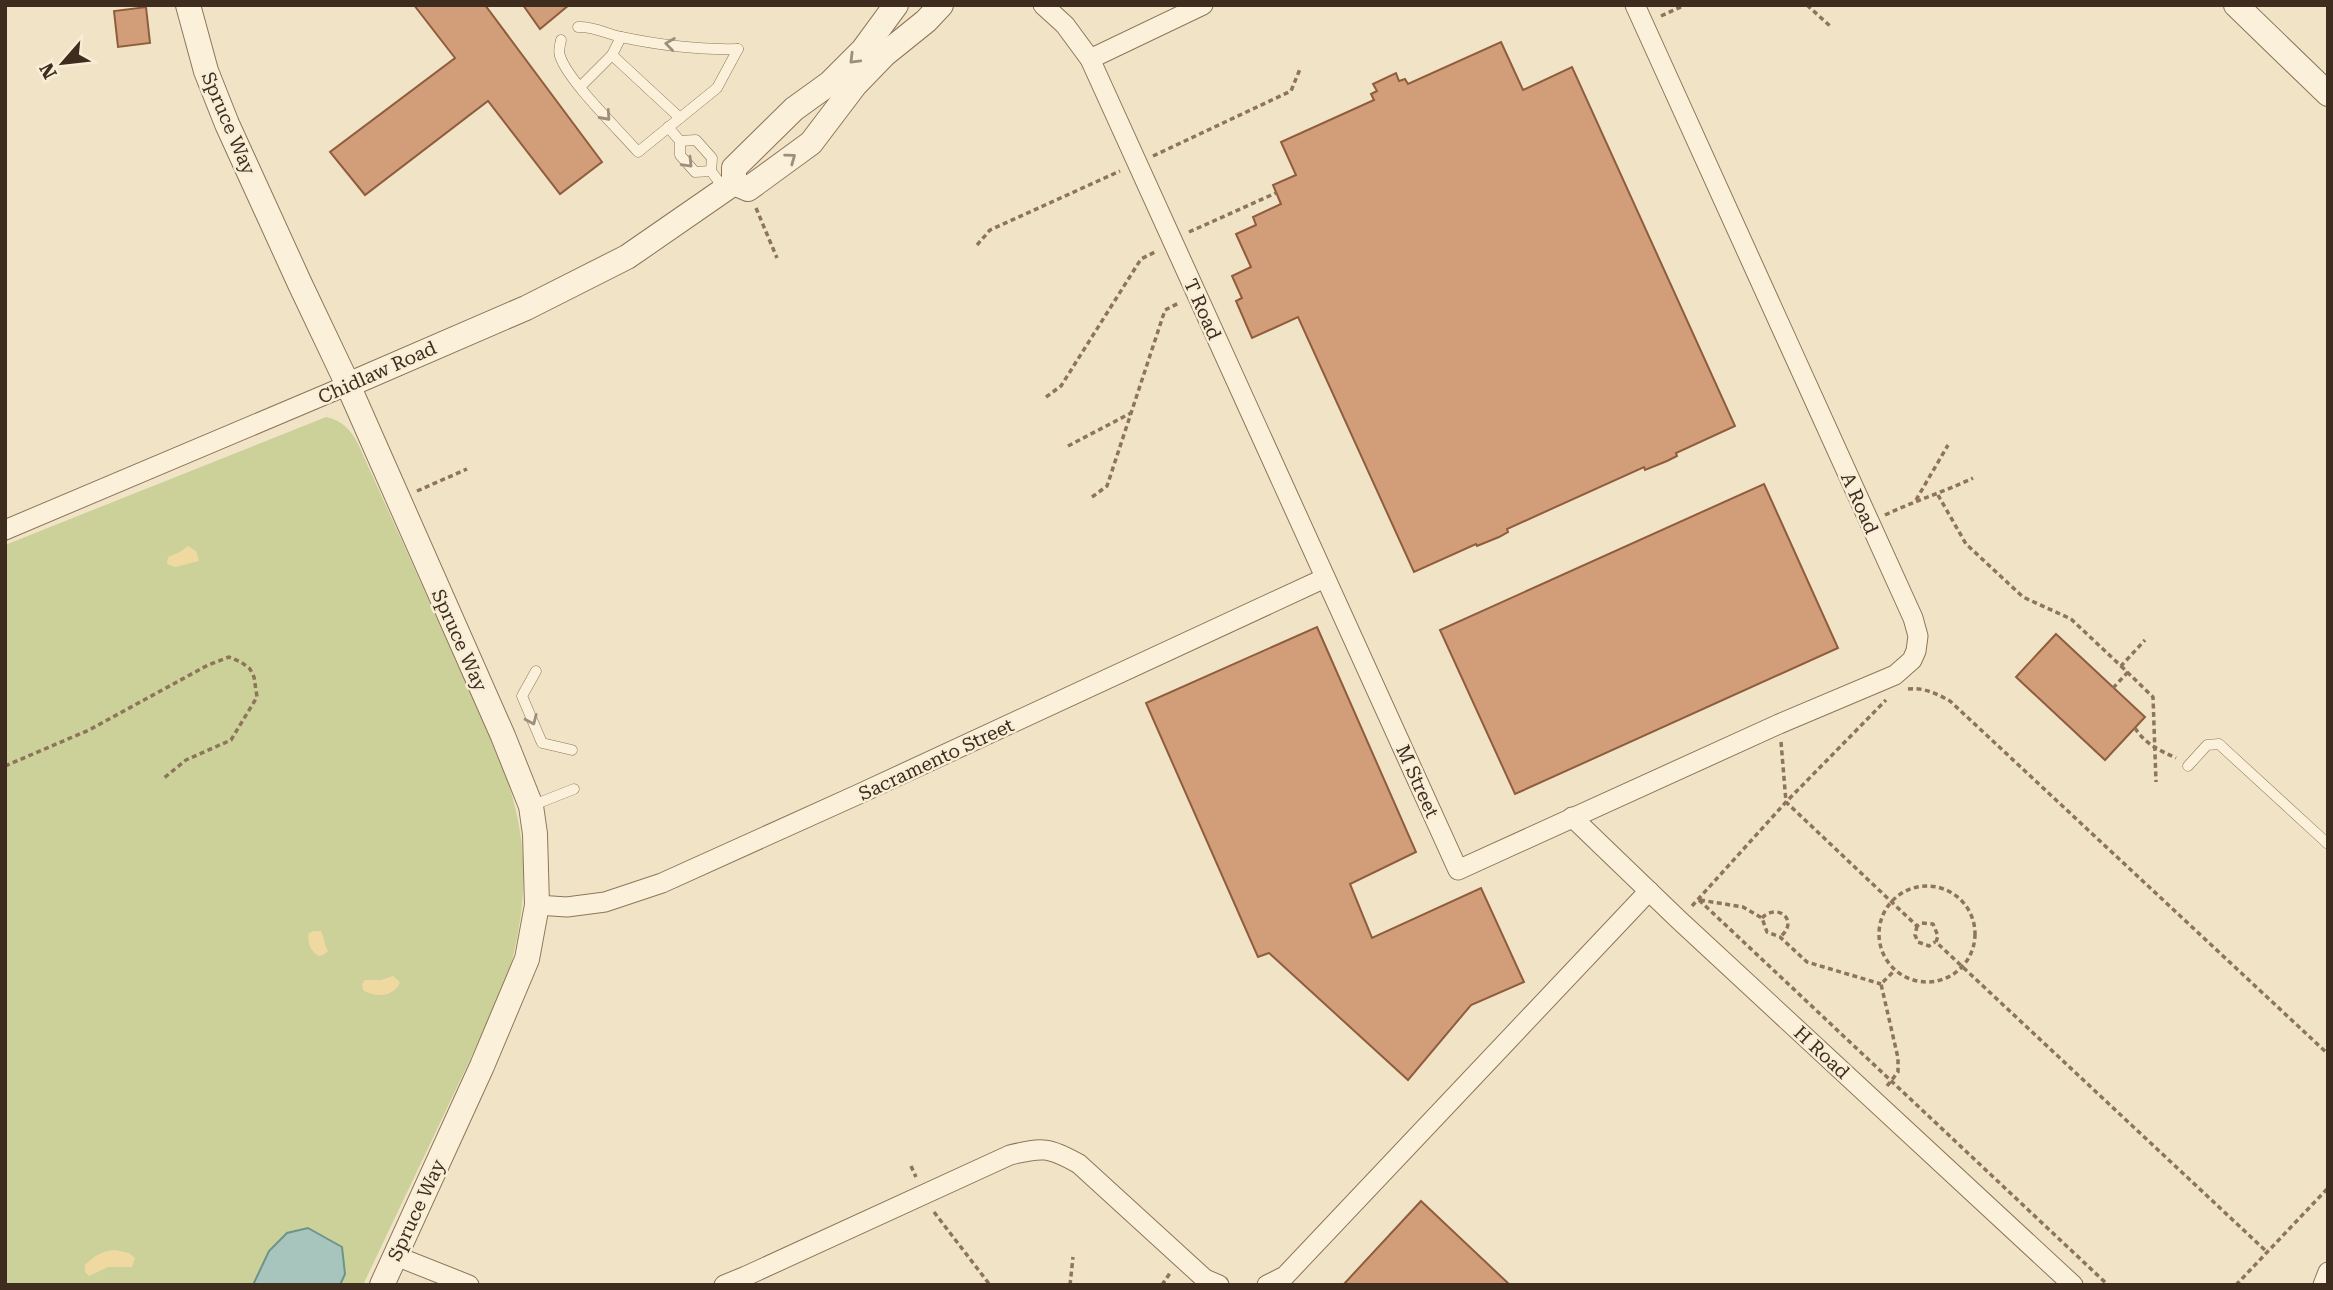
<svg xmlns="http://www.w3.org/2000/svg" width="2333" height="1290" viewBox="0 0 2333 1290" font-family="'Roboto Serif',serif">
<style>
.green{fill:#cbd198}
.sand{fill:#efd9a1}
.water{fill:#a7c5bc;stroke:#6d948a;stroke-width:2}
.building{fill:#d29d79;stroke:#8f5d3e;stroke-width:2}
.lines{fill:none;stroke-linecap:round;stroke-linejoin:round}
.service-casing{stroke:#8e755a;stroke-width:11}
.minor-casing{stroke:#8e755a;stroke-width:21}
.tertiary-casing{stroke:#8e755a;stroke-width:26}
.path{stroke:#8e755a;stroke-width:3.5;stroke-dasharray:5 3.5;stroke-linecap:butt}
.service{stroke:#fbf1da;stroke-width:10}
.minor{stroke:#fbf1da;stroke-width:19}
.tertiary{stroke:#fbf1da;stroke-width:24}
.oneway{stroke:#9c8f7c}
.labels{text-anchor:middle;stroke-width:5;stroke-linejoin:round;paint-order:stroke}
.street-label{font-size:19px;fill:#3e2d1f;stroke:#f8eed6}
</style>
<rect width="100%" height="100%" fill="#f1e4c6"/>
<path class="green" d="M 326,417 C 342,420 352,431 359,446 L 499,756 C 531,842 530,896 506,984 L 363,1285 L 5,1285 L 5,545 Z"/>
<g class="sand">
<polygon points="188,546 196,551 199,561 175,567 167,564 168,557 180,552"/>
<path d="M 314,931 L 321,931 C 324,936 324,944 328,951 L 325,954 L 319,956 C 310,951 307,942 309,933 Z"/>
<path d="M 393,976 L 400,982 C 395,997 375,998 363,990 L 362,984 L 365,980 L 381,980 Z"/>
<path d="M 115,1250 L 129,1253 L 135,1258 L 132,1267 L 108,1267 L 89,1276 L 85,1272 L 85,1265 C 94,1256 102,1251 115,1250 Z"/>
</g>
<polygon class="water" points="308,1228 342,1247 345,1274 340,1285 253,1285 269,1251 287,1233"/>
<g class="building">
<polygon points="414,5 485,5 602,162 560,194 488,101 365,195 330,152 455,58"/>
<polygon points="523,5 569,5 540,29"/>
<polygon points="146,7 150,43 118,47 114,11"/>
<polygon points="1501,42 1523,90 1572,67 1735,426 1676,453 1677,456 1667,461 1645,470 1644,467 1507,529 1508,532 1499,537 1477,546 1476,544 1414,572 1298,317 1252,338 1236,301 1242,298 1232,276 1251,267 1236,234 1256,225 1253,217 1281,204 1273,185 1296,175 1281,142 1374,100 1371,94 1377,91 1373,84 1396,73 1399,81 1405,79 1408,84"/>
<polygon points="1764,484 1838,648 1515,794 1440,630"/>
<polygon points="1317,627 1416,852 1350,884 1372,938 1481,888 1524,982 1471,1005 1408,1080 1269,953 1258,957 1146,703"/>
<polygon points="2056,634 2145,717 2105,760 2016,677"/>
<polygon points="1421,1201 1510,1285 1343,1285"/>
</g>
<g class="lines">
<g class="service-casing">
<g id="service">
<path d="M 578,27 C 593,26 607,34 621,37 C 659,45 700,50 738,49"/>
<path d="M 561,40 C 560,46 558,50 560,56 C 568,81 619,130 638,152 L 717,88 L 738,49"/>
<polyline points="612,55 680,118"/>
<polyline points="580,87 612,55 621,37"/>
<polyline points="668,127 680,141 680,155 695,172 711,171"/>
<polyline points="680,141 696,140 712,158 711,171 725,190"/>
<polyline points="536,671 522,696 542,743 572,750"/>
<polyline points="2188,766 2207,745 2219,744 2328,844"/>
<polyline points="531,806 574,789"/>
</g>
</g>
<g class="minor-casing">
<g id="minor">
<polyline points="1043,5 1065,25 1090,59 1458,870 1779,724 1895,675 1912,660 1916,651 1918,636 1913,618 1635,5"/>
<polyline points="1090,59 1203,5"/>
<polyline points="5,530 348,385"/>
<polyline points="1572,817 1679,920 2073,1285"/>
<polyline points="537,905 567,907 605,902 662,883 859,794 1325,578"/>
<polyline points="396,1256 469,1285"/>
<path d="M 724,1285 L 746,1276 L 1010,1155 C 1043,1147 1049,1147 1079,1164 L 1205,1279 L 1219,1285"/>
<polyline points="1267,1285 1285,1276 1649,891"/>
<polyline points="2323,1285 2328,1272"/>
</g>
</g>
<g class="tertiary-casing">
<g id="tertiary">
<polyline points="188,5 206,71 227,124 300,284 348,385 503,736 531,806 535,834 537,905 527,959 482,1066 382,1285"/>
<polyline points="2236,5 2328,94"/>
<polyline points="734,183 748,189 811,143 855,85 885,54 926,21 941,5"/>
<polyline points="734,183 734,168 794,109 830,83 863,50 896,5"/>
<polyline points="348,385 526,308 627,257 734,183"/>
</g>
</g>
<g class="path">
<polyline points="1807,5 1830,26"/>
<polyline points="1661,16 1685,5"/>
<polyline points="1153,156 1291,91 1300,69"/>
<polyline points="756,208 777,258"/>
<polyline points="1189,232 1276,193"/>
<polyline points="977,245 990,230 1120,171"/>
<polyline points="1046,397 1061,386 1141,259 1155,252"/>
<polyline points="1068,446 1131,413"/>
<polyline points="417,491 467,469"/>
<polyline points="1938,495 1966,544 2023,597 2071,619 2121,666 2145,640"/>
<polyline points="1092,497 1107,486 1165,310 1179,303"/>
<polyline points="1916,500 1948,445"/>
<path d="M 1885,515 C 1914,501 1944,492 1973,478"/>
<polyline points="2121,666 2153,697 2156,782"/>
<polyline points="2113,688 2128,672"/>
<path d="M 1908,689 C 1924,687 1937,694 1950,701 L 2328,1054"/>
<path d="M 2135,728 C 2145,744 2159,750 2176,758"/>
<polyline points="1781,742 1786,802 1917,926 1921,923 1933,924 1938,936 1936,942 2267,1252"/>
<polyline points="5,766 89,730 208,665 229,657 241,662 250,669 254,677 257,697 231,740 186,760 164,778"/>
<circle cx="1927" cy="934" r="48"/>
<polyline points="1699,900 2108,1285"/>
<polyline points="1700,900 1743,907 1762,918 1767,932 1780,937 1807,962 1881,984"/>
<polyline points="1692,906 1786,802 1886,700"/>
<path d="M 1762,918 C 1778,902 1800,921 1780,937"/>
<polyline points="1917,926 1915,935 1918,942 1929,946 1935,942"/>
<polyline points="1887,1086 1898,1072 1898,1058 1881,984 1895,970"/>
<polyline points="911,1166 916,1177"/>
<polyline points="934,1212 990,1285"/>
<polyline points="1070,1285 1073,1257"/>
<polyline points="1162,1285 1170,1273"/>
<polyline points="2236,1285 2328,1188"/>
</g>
<use href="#service" class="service"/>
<use href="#minor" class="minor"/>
<use href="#tertiary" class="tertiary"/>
</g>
<defs><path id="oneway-chevron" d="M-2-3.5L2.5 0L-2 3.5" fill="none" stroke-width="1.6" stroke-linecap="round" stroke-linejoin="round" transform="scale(1.75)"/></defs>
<g class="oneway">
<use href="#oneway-chevron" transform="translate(670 44) rotate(-172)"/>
<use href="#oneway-chevron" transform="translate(854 59) rotate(135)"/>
<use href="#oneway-chevron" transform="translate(606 116) rotate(48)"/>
<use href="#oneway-chevron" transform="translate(791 158) rotate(-36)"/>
<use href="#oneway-chevron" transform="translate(688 163) rotate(46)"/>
<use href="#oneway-chevron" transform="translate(532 720) rotate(66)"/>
</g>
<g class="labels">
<g class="street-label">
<text transform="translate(229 123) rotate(67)" y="7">Spruce Way</text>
<text transform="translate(1203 309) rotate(66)" y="7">T Road</text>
<text transform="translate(377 372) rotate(-24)" y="7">Chidlaw Road</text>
<text transform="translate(1860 503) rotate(66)" y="7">A Road</text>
<text transform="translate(460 640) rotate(66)" y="7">Spruce Way</text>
<text transform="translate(936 759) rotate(-25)" y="7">Sacramento Street</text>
<text transform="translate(1418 781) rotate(66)" y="7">M Street</text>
<text transform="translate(1822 1052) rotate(43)" y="7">H Road</text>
<text transform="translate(416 1210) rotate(-65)" y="7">Spruce Way</text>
</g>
</g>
<rect width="2333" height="1290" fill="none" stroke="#3e2d1f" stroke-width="14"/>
<g transform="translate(63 63) rotate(242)" stroke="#f8eed6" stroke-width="5" paint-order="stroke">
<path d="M0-5L12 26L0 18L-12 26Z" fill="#3e2d1f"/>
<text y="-10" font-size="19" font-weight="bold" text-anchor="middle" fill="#3e2d1f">N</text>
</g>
</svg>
